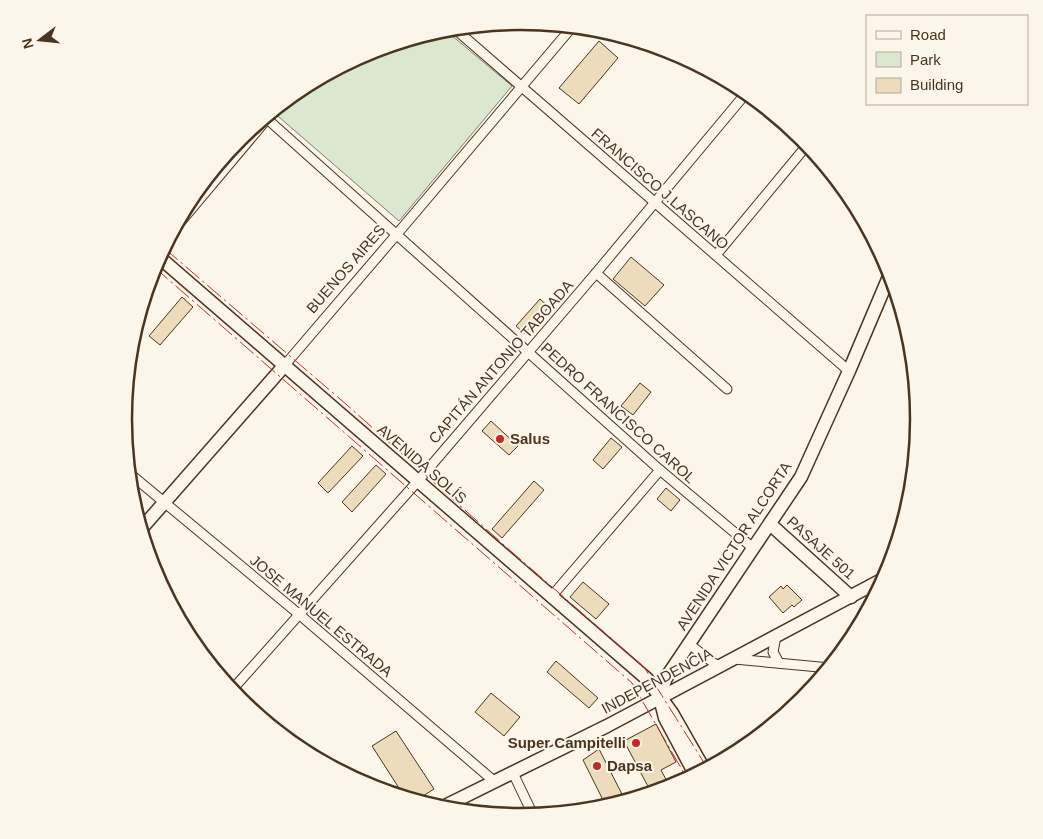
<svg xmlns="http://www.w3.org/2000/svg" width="1043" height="839" viewBox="0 0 1043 839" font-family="Arial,sans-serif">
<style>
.green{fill:#dce7d0;stroke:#887966}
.building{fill:#ecdcbc;stroke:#4a3520}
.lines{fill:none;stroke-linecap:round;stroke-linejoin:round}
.street-casing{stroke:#4a3520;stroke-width:11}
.secondary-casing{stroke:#4a3520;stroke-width:15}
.street{stroke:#fbf6e9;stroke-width:9}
.secondary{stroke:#fbf6e9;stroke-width:12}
.power{stroke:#c62828;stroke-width:1;stroke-dasharray:18 4 2.5 4;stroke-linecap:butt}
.poi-dot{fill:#c62828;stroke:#fbf6e9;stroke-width:2}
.labels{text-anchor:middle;stroke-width:4;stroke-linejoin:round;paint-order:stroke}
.street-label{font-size:15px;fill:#4a3520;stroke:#fbf6e9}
.poi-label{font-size:15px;font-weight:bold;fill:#4a3520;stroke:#fbf6e9;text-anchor:start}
.rim{fill:none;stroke:#4a3520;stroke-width:2.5}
</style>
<rect width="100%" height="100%" fill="#fbf6e9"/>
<polygon class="green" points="444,29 512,86 399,221 272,111 300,88 369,51"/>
<g class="building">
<polygon points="599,41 618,58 579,104 559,88"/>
<polygon points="631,257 664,285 645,306 613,279"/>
<polygon points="182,297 193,307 160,345 149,336"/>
<polygon points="540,299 549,307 525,334 516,326"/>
<polygon points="640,383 651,392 633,415 621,406"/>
<polygon points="491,421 518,446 509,455 482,431"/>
<polygon points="611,438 622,447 603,469 593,460"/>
<polygon points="352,446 363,456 328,493 318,483"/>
<polygon points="376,465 386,474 352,512 342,502"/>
<polygon points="534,481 544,490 502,538 492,529"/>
<polygon points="666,488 680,500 671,511 657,499"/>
<polygon points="583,582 609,604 596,619 570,597"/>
<polygon points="787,585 802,600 794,607 792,605 783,613 769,597 781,586 783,589"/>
<polygon points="556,661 598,698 589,708 547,672"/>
<polygon points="823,677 803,701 799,704 796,698 811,689 809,685"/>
<polygon points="491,693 520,717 504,736 475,712"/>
<polygon points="656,724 676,762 661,770 669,785 652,794 624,741"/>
<polygon points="396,731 434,789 415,801 406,799 372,746"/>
<polygon points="599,749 626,802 607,808 583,760"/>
</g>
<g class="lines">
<g class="street-casing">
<g id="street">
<polyline points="454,28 849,371"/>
<polyline points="265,117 660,470 753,548"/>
<polyline points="172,232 267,119"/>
<polyline points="716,255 808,144"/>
<polyline points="596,273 727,389"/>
<polyline points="284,366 397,234 573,26"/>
<polyline points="129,473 300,615 495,782"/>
<polyline points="551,597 660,470"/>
<polyline points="776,636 773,652 779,663"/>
<polyline points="689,644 719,667"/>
<polyline points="734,659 830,668"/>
<polyline points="231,691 417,482 596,273 747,92"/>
<polyline points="513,773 534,817"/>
</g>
</g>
<g class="secondary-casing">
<g id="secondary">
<polyline points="159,257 647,679 672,713 705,771"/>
<polyline points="770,524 851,597"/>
<polyline points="141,529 284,366"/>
<polyline points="659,697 666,678 801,477 849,371 891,272"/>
<polyline points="661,702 665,718 696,776"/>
<polyline points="439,809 607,726 887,577"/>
</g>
</g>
<use href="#street" class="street"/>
<use href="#secondary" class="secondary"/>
<g class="power">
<polyline points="164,248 347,405 513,553 644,667 708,769"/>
<polyline points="154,267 632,683 688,780"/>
</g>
</g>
<g class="poi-dot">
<circle cx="500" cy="439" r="5"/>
<circle cx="636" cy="743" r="5"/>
<circle cx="597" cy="766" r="5"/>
</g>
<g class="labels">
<g class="street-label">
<text transform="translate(660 189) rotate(41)" y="5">FRANCISCO J.LASCANO</text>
<text transform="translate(346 269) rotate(-49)" y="5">BUENOS AIRES</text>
<text transform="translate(501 362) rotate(-49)" y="5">CAPITÁN ANTONIO TABOADA</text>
<text transform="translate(618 413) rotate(42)" y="5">PEDRO FRANCISCO CAROL</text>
<text transform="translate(422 464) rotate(41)" y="5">AVENIDA SOLÍS</text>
<text transform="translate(734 546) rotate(-57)" y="5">AVENIDA VICTOR ALCORTA</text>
<text transform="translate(821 548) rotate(42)" y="5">PASAJE 501</text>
<text transform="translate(321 616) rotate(40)" y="5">JOSE MANUEL ESTRADA</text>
<text transform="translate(657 681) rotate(-28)" y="5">INDEPENDENCIA</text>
</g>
<g class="poi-label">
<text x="510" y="444">Salus</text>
<text x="626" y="748" text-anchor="end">Super Campitelli</text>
<text x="607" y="771">Dapsa</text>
</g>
</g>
<path d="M0 0H1043V839H0ZM132 419a389 389 0 1 1 778 0a389 389 0 1 1-778 0Z" fill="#fbf6e9" fill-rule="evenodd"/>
<path class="rim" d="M132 419a389 389 0 1 1 778 0a389 389 0 1 1-778 0Z"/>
<rect x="866" y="15" width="162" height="90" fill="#fbf6e9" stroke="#b4a999"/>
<rect x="876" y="31" width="25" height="8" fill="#fbf6e9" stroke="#b4a999"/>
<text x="910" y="40" font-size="15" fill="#4a3520">Road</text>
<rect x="876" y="52" width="25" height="15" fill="#dce7d0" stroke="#b4a999"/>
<text x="910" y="65" font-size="15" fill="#4a3520">Park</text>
<rect x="876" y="78" width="25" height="15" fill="#ecdcbc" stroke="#b4a999"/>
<text x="910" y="90" font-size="15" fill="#4a3520">Building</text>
<g transform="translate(40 40) rotate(254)" stroke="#fbf6e9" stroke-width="4" paint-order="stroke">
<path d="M0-4L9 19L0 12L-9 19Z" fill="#4a3520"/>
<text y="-8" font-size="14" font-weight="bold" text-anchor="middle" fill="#4a3520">N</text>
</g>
</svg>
